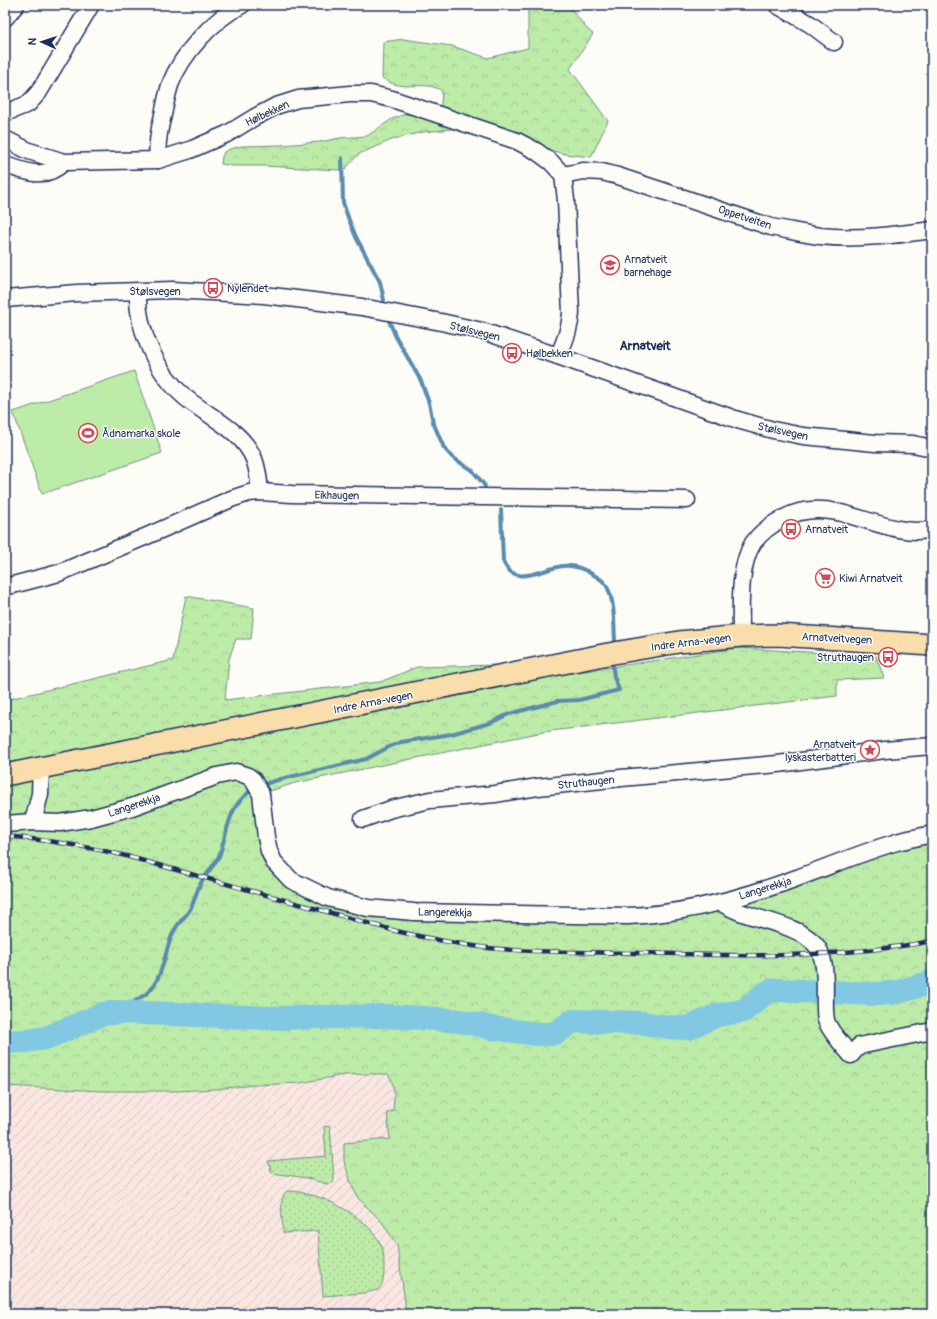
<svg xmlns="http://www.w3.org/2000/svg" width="937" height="1319" viewBox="0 0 937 1319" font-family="Pangolin,sans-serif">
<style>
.industrial{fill:url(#industrial-furrows)}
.green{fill:url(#green-dots);stroke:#6c8d83}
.forest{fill:url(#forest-crowns);stroke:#6c8d83}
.pitch{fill:#bdeba8;stroke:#6c8d83}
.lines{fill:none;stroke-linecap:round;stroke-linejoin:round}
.stream{stroke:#598bae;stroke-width:4}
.river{stroke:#82c8e3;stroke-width:24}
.minor-casing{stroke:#1b2f5e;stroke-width:19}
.major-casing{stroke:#1b2f5e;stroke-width:24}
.minor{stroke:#fdfcf7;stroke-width:16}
.major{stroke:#f9deab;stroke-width:21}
.rail-casing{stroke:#1b2f5e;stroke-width:4.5}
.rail{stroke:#fdfcf7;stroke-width:3;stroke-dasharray:9;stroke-linecap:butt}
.labels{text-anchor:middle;stroke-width:3;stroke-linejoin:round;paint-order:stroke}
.street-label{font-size:11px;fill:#1b2f5e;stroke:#fdfcf7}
.poi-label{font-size:11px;fill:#1b2f5e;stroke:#fdfcf7;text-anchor:start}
.quarter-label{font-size:13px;font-weight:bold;fill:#1b2f5e;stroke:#fdfcf7}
</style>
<defs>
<pattern id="industrial-furrows" width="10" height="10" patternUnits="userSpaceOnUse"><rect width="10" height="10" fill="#fae7e2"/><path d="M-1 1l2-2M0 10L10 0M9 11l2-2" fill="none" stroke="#d6c6c4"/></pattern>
<pattern id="green-dots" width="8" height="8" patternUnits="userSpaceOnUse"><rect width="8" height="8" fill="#bdeba8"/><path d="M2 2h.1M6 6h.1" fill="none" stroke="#a2ca93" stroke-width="1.8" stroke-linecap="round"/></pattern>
<pattern id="forest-crowns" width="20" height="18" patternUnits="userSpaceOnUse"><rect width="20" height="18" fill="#bdeba8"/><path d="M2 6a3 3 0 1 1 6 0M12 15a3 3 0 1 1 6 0" fill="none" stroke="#a2ca93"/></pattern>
</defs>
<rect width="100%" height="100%" fill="#fdfcf7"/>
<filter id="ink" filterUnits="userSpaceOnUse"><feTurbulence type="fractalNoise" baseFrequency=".025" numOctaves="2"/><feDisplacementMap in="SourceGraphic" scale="8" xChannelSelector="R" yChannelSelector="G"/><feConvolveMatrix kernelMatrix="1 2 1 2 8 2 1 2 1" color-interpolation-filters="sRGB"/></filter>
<g filter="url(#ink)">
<polygon class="industrial" points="369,1074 388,1074 392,1079 394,1093 393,1111 387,1113 390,1139 344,1143 344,1161 352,1186 372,1213 382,1222 397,1245 405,1302 405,1314 5,1314 5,1086 102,1091 177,1091 216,1089 255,1085 300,1083 344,1075"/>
<g class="green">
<polygon points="330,1126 334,1179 333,1183 327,1184 307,1178 272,1173 268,1161 326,1156 324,1127"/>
<path d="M 287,1191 C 318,1191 366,1215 380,1243 C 384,1250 384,1259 384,1267 C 384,1276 384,1283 378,1290 L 364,1293 L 323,1296 L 318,1231 L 283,1233 C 283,1222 278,1196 287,1191 Z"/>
</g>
<g class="forest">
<path d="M 528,5 L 568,5 L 587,29 L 593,34 L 570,69 L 608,121 L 591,157 L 565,154 L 553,151 L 529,142 L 472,127 L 423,132 L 394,139 L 359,154 L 345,169 L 339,170 L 263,166 L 233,166 L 221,164 L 222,157 L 224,152 L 230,149 L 242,146 L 281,145 L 320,142 L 340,138 L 367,136 L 392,119 L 405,114 L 426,116 L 438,110 L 441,104 L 442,91 C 429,81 409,89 394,84 C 390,83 386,80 382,78 L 383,42 L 403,39 L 452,46 L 488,58 L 528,48 Z"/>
<path d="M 186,596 L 254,608 L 251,639 L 236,639 L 229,659 L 225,700 L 380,682 L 417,667 L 499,665 L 512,682 L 738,648 L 876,656 L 884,678 L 837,680 L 837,696 L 543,732 L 295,783 L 261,794 L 274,862 L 348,904 L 655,915 L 932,834 L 932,1314 L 405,1314 L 405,1302 L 397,1245 L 382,1222 L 358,1198 L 352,1186 L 344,1161 L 344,1143 L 390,1139 L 387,1113 L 393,1111 C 394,1098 396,1085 388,1074 L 369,1074 L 344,1075 L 300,1083 L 255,1085 L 216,1089 L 177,1091 L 102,1091 L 5,1086 L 5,700 L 173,660 Z"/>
</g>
<polygon class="pitch" points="134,371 162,453 42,494 13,412"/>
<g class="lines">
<g class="stream">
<polyline points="342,158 343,203 349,220 356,237 380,282 384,300"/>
<polyline points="389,321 396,337 421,381 429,403 433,422 444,448 452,457 473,471 485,486"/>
<path d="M 501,510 L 503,561 C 514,589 543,568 563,566 C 573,565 584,569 592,574 C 601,579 606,582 609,591 C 615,606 614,625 615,641"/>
<polyline points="261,785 281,779 366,759 389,747 401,742 451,734 490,723 509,714 558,701 579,700 619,690 614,677 612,661"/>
<path d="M 119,1012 C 125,1010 129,1006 134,1002 C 143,995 148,995 154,985 C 165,969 165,948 174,931 C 178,923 184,918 189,911 C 195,902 196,890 202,881 C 208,872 214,865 219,856 C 229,829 227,805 255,788"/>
</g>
<polyline class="river" points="5,1042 27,1041 46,1038 103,1014 119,1012 271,1018 382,1016 425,1018 460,1021 492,1028 537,1034 550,1034 557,1032 573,1021 643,1023 668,1027 688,1028 718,1015 743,1011 764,994 770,991 777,990 877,994 898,992 932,982"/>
<g class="minor-casing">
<g id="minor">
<polyline points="777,5 810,24 834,42"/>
<polyline points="5,18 16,5"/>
<polyline points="5,113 28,104 39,92 91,5"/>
<path d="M 5,139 L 29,151 L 64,162 L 158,160 L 190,150 L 206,143 L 227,134 L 255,117 L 276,106 L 298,99 L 350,94 L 371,94 L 392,99 L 517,141 L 536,151 L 551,162 L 563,175 L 566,200 L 571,313 C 570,329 565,342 558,356"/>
<path d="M 158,160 C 156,145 159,130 163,115 C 165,105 167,95 170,85 C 181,55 213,19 242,5"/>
<path d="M 5,165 C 28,172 44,181 64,162"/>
<path d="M 563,175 L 583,171 L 602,172 L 618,176 L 771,227 C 788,230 804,234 820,236 C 858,240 895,235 932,230"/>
<path d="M 138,291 C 136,328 157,374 186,398 C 209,417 242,430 254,459 C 258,469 259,481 260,492"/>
<polyline points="5,299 77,293 172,290 264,295 362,307 441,322 482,331 558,356 738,420 773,430 803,436 835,439 875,443 913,444 932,448"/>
<polyline points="5,587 59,573 147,536 231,499 249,493 260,492 292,494 687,500"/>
<path d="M 741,636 C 741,608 738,567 753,543 C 761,532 772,524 784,518 C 801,509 818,508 837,512 C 865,518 904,537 932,529"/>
<polyline points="363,819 391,809 430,800 495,794 538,787 621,778 778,764 885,750 932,746"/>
<polyline points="33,822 40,794 41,768"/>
<path d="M 5,824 L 33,822 L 60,823 L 91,818 L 132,807 L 217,776 L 236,772 L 248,776 L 253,780 L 261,794 L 266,837 L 269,851 L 274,862 L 291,880 L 328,898 L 368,908 L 414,912 L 628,916 C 686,914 743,898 797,878 C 830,866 863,852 897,842 C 908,839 920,837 932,834"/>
<path d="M 720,902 C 748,921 790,920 814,943 C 831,959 822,1000 826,1020 C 828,1029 844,1047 851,1055 L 859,1046 L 932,1031"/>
</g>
</g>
<g class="major-casing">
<polyline id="major" points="5,775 608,654 679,642 741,636 778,635 932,645"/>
</g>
<use href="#minor" class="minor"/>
<use href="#major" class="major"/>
<g class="rail-casing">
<path id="rail" d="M 5,836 C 46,840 86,846 126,856 L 396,931 C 426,938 457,944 488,948 C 539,953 591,952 642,953 C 739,956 836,959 932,941"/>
</g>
<use href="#rail" class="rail"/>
</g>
</g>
<defs>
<g id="school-ring" transform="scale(1)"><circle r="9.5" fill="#fdfcf7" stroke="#d1495b" stroke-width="1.5"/><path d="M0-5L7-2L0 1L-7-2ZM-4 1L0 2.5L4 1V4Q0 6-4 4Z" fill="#d1495b"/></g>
<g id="bus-ring" transform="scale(1)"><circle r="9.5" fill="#fdfcf7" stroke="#d1495b" stroke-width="1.5"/><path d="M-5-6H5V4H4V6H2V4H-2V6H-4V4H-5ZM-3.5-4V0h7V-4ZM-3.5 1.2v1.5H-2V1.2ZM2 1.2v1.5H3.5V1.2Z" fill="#d1495b"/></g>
<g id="stadium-ring" transform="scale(1)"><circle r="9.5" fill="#fdfcf7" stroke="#d1495b" stroke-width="1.5"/><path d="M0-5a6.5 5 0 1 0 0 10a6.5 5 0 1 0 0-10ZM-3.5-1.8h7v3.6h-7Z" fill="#d1495b"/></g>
<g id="supermarket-ring" transform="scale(1)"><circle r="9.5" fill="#fdfcf7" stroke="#d1495b" stroke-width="1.5"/><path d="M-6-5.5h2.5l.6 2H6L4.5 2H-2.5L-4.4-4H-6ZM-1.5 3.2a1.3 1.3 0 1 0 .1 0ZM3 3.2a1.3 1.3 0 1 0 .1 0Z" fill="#d1495b"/></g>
<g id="sight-ring" transform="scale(1)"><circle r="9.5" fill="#fdfcf7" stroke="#d1495b" stroke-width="1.5"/><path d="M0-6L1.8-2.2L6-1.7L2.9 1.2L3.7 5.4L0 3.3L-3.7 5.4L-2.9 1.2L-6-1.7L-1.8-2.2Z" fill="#d1495b"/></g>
</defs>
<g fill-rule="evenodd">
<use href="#school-ring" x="610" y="265"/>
<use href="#bus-ring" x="213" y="288"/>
<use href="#bus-ring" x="512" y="353"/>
<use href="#stadium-ring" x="88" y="433"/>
<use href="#bus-ring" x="791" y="529"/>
<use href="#supermarket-ring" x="825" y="578"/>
<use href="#bus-ring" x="888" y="657"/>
<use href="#sight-ring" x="870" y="750"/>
</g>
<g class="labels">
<g class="street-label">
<text transform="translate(267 113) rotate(-25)" y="4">Hølbekken</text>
<text transform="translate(745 217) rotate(18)" y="4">Oppetveiten</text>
<text x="155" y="295">Stølsvegen</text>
<text transform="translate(475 331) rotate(14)" y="4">Stølsvegen</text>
<text transform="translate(783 431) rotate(12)" y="4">Stølsvegen</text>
<text transform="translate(337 495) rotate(1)" y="4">Eikhaugen</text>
<text transform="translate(837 638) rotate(3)" y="4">Arnatveitvegen</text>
<text transform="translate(691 642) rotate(-7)" y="4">Indre Arna-vegen</text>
<text transform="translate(373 702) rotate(-11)" y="4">Indre Arna-vegen</text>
<text transform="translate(586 782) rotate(-6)" y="4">Struthaugen</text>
<text transform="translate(134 805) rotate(-18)" y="4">Langerekkja</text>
<text transform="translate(765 888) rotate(-17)" y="4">Langerekkja</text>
<text transform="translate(445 912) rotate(1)" y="4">Langerekkja</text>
</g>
<g class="poi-label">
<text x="624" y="263">Arnatveit<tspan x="624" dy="13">barnehage</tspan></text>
<text x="227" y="292">Nylendet</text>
<text x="526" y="357">Hølbekken</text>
<text x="102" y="437">Ådnamarka skole</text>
<text x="805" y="533">Arnatveit</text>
<text x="839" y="582">Kiwi Arnatveit</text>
<text x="874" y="661" text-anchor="end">Struthaugen</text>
<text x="856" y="748" text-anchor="end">Arnatveit<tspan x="856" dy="13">lyskasterbatteri</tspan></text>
</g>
<g class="quarter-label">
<text x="645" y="350">Arnatveit</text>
</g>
</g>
<rect width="937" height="1319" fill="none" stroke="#fdfcf7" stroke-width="20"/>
<rect x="10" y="10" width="917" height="1299" fill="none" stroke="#1b2f5e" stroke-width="1.5" filter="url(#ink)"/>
<g transform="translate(42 42) rotate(273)" stroke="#fdfcf7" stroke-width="3" paint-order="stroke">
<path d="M0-3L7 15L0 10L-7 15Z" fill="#1b2f5e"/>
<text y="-6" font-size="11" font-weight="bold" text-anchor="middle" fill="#1b2f5e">N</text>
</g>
</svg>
